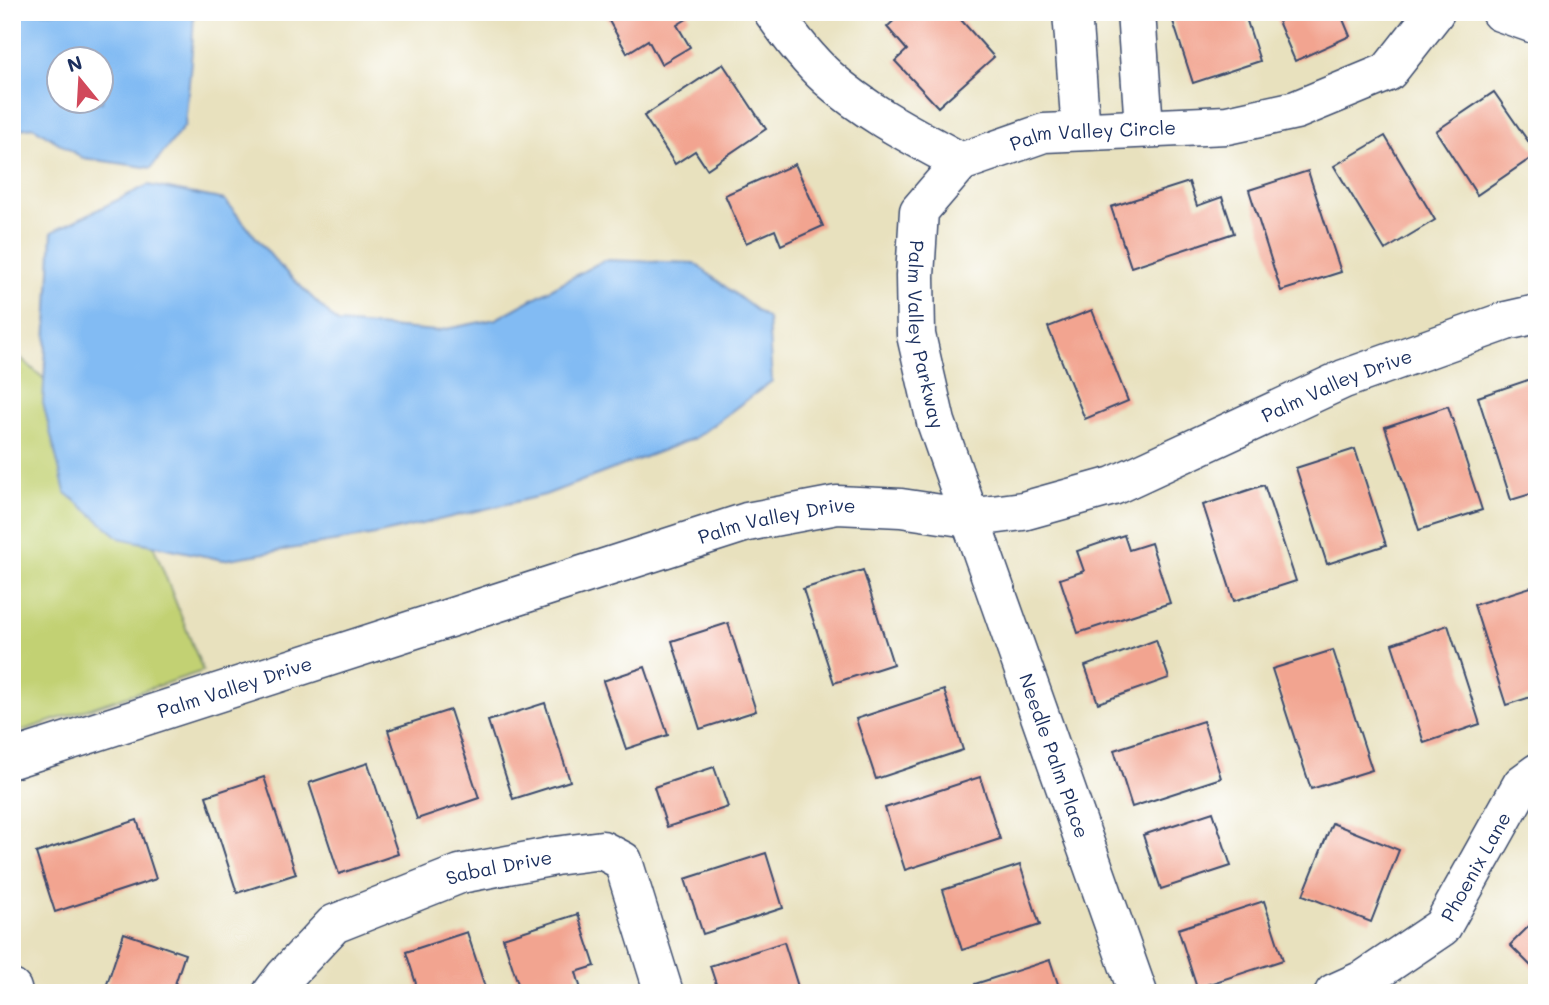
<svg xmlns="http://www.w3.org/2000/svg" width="1549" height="1005" viewBox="0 0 1549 1005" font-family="Mali,sans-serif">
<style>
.green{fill:#c2d173;stroke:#6e8068;stroke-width:2}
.water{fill:#82bbf3;stroke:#4e75a8;stroke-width:2;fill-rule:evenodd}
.building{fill:#f2a490}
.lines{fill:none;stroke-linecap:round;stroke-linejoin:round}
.minor-casing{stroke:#3a4a6c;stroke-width:41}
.minor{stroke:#fff;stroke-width:38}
.labels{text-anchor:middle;stroke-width:6;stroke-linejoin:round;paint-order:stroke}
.street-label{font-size:19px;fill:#1b2f5e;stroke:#fff}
</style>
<rect width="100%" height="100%" fill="#fff"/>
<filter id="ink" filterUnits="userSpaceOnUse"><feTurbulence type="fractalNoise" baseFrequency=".0143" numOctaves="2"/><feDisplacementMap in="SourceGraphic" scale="14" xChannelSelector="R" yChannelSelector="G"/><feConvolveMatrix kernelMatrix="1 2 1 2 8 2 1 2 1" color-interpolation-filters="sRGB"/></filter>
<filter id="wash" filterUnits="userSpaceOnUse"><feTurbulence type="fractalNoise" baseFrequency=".00686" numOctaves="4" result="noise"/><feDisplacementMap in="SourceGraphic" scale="28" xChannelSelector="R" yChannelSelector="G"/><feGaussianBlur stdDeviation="1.57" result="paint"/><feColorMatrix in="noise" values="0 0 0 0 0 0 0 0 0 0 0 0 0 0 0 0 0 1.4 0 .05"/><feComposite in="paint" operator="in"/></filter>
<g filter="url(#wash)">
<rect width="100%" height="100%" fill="#e8e1be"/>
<polygon class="green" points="12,350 45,380 43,403 120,538 153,545 203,671 12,734"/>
<g class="water">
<path d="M 12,12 L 194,12 L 192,50 L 185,125 L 151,168 L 83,158 L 33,127 L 12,130 ZM 60,60 L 102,60 L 102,102 L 60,102 Z"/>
<polygon points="148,185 225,200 277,263 338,323 436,331 496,319 604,260 694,263 768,319 772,381 695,438 545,495 375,535 223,560 120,538 65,492 43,403 52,232"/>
</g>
<g id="blocks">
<g class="building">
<polygon points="604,12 687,12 690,17 677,25 690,47 661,64 648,40 627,53"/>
<polygon points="903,12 954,12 994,57 938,107 895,61 907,50 887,27"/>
<polygon points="1170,12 1244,12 1260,61 1193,83"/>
<polygon points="1274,12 1340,12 1350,36 1295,61"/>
<polygon points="723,64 766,129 707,169 695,151 675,164 644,116"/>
<polygon points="1494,92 1537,154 1477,195 1436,131"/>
<polygon points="1385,136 1435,220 1385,250 1334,166"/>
<polygon points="795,164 823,226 781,245 775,230 746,243 725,195"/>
<polygon points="1308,171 1341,272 1281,291 1249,190"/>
<polygon points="1189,182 1197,206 1222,197 1234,233 1131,267 1111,207"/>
<polygon points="1092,310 1128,401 1085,419 1048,327"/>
<polygon points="1537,377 1537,492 1511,500 1478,397"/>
<polygon points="1448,406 1482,510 1419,530 1385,427"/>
<polygon points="1355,449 1386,545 1327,564 1296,468"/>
<polygon points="1264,485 1296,581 1234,601 1203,505"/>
<polygon points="1124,535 1129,550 1151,543 1170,603 1078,633 1060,579 1084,571 1077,551"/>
<polygon points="863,570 893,664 834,683 803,589"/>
<polygon points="1534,586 1537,596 1537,695 1506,705 1474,605"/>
<polygon points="728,623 756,711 700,729 672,641"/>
<polygon points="1448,625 1480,724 1424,743 1392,644"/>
<polygon points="1156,640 1169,678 1098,703 1085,666"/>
<polygon points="1333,650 1372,770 1311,789 1272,669"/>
<polygon points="645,667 668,735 626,749 603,681"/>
<polygon points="944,690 963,750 876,779 856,719"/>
<polygon points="545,703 570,781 513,799 488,721"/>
<polygon points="450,710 479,798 417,819 388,730"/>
<polygon points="1203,721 1221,778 1132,807 1114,750"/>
<polygon points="368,763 398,854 339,874 309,783"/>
<polygon points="714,767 728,807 667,827 654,787"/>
<polygon points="264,777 296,874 237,893 206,796"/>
<polygon points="980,777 1000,839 905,870 885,808"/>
<polygon points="1213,812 1231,866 1161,889 1143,835"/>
<polygon points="137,820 156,879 55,912 36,853"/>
<polygon points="1332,823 1399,850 1371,922 1303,895"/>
<polygon points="766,853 783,908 703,934 685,879"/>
<polygon points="1020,865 1040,925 962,950 943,890"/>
<polygon points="1264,901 1283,960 1197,988 1178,929"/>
<polygon points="578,914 595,966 576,972 582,993 521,993 503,938"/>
<polygon points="1537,918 1537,972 1510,945"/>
<polygon points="467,932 487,993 419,993 406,952"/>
<polygon points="124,933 185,954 172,993 104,993"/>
<polygon points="784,942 800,993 719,993 710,966"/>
<polygon points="1050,960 1061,993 978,993 975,984"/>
</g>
</g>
</g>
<g filter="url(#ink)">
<use href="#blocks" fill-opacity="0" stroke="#3a4a6c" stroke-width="2"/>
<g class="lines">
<g class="minor-casing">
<g id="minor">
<path id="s1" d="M 773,12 C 789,35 807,59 828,78 C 867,113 915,137 961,162 L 1044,133 L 1227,125 L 1296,110 L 1388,72 L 1435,12"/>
<polyline points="1072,12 1081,131"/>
<polyline points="1136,12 1144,127"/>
<polyline points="1500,12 1537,25"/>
<path id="s2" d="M 961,162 L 919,211 L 915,276 L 916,335 L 936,422 L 1138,993"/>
<path id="s3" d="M 12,759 L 747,522 L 837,505 L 901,508 L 968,518 L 1023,511 L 1113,486 L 1344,379 L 1506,321 L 1537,314"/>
<polyline points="12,989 13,993"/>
<path id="s4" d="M 272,993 L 285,976 L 334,924 L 460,874 L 555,856 L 602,850 L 623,861 L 664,993"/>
<path id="s5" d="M 1334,993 L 1365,979 L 1442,927 L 1522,784 L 1537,773"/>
</g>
</g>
<use href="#minor" class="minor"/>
</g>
</g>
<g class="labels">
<g class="street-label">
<text dy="7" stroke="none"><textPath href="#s1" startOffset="380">Palm Valley Circle</textPath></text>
<text dy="7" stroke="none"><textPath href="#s2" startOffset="189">Palm Valley Parkway</textPath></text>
<text dy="7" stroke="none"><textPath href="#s3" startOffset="1390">Palm Valley Drive</textPath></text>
<text dy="7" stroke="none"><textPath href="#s3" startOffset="802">Palm Valley Drive</textPath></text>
<text dy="7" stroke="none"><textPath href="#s3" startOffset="234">Palm Valley Drive</textPath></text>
<text dy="7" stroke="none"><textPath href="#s2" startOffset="632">Needle Palm Place</textPath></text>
<text dy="7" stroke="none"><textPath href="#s5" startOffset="196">Phoenix Lane</textPath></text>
<text dy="7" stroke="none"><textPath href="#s4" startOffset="268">Sabal Drive</textPath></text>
</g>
</g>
<rect width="1549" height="1005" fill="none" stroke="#fff" stroke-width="42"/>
<g transform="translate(80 80) rotate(342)"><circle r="33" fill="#ffffff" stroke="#a4acbf" stroke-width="2"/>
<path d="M0-5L12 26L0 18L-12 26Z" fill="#d1495b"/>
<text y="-10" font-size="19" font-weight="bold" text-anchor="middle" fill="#1b2f5e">N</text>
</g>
</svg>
